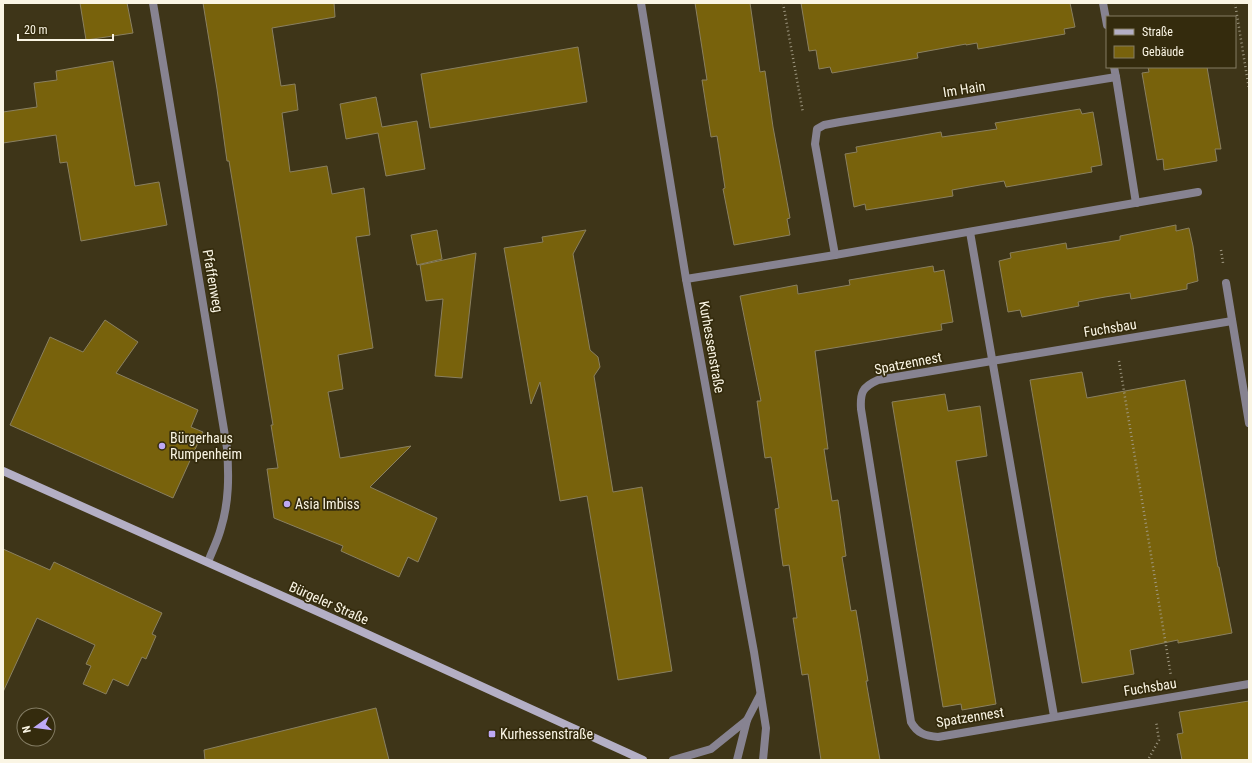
<svg xmlns="http://www.w3.org/2000/svg" width="1252" height="763" viewBox="0 0 1252 763" font-family="'Roboto Condensed',sans-serif">
<style>
.building{fill:#78620c;stroke:#8a8060}
.lines{fill:none;stroke-linecap:round;stroke-linejoin:round}
.path{stroke:#9f9881;stroke-width:2.5;stroke-dasharray:1 3;stroke-linecap:butt}
.street{stroke:#878391;stroke-width:8}
.secondary{stroke:#b4afc5;stroke-width:8}
.poi-dot{fill:#bea9f5;stroke:#342b0d;stroke-width:1.5}
.labels{text-anchor:middle;stroke-width:3.5;stroke-linejoin:round;paint-order:stroke}
.street-label{font-size:14px;fill:#faf5e4;stroke:#342b0d}
.poi-label{font-size:14px;fill:#faf5e4;stroke:#342b0d;text-anchor:start}
</style>
<rect width="100%" height="100%" fill="#3e3518"/>
<g class="building">
<polygon points="80,3 127,3 133,33 86,40"/>
<polygon points="203,3 334,3 335,17 272,28 281,86 295,84 298,110 282,113 290,172 327,166 332,194 364,188 370,235 356,237 373,348 338,355 343,389 328,392 340,458 411,446 370,487 437,518 418,562 408,557 399,577 341,551 343,546 274,518 267,469 278,468 271,425 273,425 229,161 227,161 217,89"/>
<polygon points="695,3 750,3 760,72 765,71 773,127 790,218 787,219 790,235 734,245 723,189 725,188 717,136 711,137 702,80 707,80"/>
<polygon points="801,3 1070,3 1075,27 1064,29 1065,34 978,49 977,43 966,45 966,44 917,53 918,58 832,73 830,67 819,69 816,50 809,51"/>
<polygon points="578,47 587,102 430,128 421,74"/>
<polygon points="113,61 135,186 159,182 167,225 81,241 67,162 60,163 56,135 3,143 3,112 37,107 34,83 57,80 56,71"/>
<polygon points="1148,67 1207,67 1221,149 1215,149 1217,161 1164,170 1163,159 1157,160 1142,73 1149,72"/>
<polygon points="376,97 382,127 417,121 425,169 386,176 378,133 346,139 340,104"/>
<polygon points="1080,109 1082,114 1093,112 1099,146 1102,165 1091,167 1092,172 1006,187 1004,181 980,185 952,190 953,196 866,210 865,204 854,207 845,154 857,152 856,147 941,132 942,137 997,129 995,123"/>
<polygon points="1176,225 1176,231 1189,228 1193,246 1198,281 1187,284 1187,289 1131,299 1130,293 1105,297 1078,302 1079,306 1022,317 1020,310 1008,312 999,261 1011,258 1010,253 1066,243 1067,249 1120,240 1120,236"/>
<polygon points="437,230 442,259 417,265 411,235"/>
<polygon points="586,230 573,254 590,350 598,357 600,367 594,376 613,492 642,487 672,671 618,680 587,496 560,501 540,382 531,404 504,248 543,242 542,237"/>
<polygon points="476,253 462,378 435,376 443,299 426,301 420,265"/>
<polygon points="933,266 934,272 944,270 953,322 941,324 942,330 815,351 828,449 824,449 832,501 838,500 846,556 842,557 851,611 856,610 868,681 866,681 880,760 821,760 808,674 802,675 793,618 797,618 789,565 783,566 775,509 779,508 771,457 765,458 757,401 761,401 740,296 797,285 798,294 850,285 849,280"/>
<polygon points="105,320 138,342 116,373 198,410 191,427 203,432 173,498 10,425 50,337 83,352"/>
<polygon points="1082,372 1087,398 1185,380 1218,567 1219,567 1232,633 1178,643 1178,640 1130,650 1134,674 1082,683 1030,380"/>
<polygon points="945,394 948,411 980,406 987,456 956,461 996,704 962,710 961,704 943,707 892,402"/>
<polygon points="3,549 50,570 54,562 162,613 152,634 156,636 146,659 142,657 128,686 113,679 106,694 83,684 91,666 86,664 95,645 37,618 3,692"/>
<polygon points="1249,701 1249,760 1182,760 1177,734 1183,733 1179,712"/>
<polygon points="376,708 389,760 205,760 204,750"/>
</g>
<g class="lines">
<g class="path">
<polyline points="783,3 803,113"/>
<polyline points="1235,3 1249,89"/>
<polyline points="1221,250 1223,263"/>
<polyline points="1119,361 1171,676"/>
<polyline points="1149,758 1159,740 1156,721"/>
</g>
<g class="street">
<path d="M 153,3 L 227,448 C 229,476 229,502 221,528 C 218,540 212,551 208,562"/>
<polyline points="641,3 686,279 754,652 766,728 763,760"/>
<polyline points="1103,3 1107,25"/>
<polyline points="1114,67 1116,77"/>
<polyline points="970,232 1054,716"/>
<polyline points="835,255 815,144 817,129 824,125 840,122 1116,77 1136,203"/>
<polyline points="686,279 835,255 1198,192"/>
<polyline points="1226,283 1249,423"/>
<path d="M 1232,321 L 878,380 C 862,387 860,393 861,409 L 911,722 C 917,733 925,736 938,737 L 1249,684"/>
<polyline points="673,760 711,749 747,720"/>
<polyline points="737,760 747,720 760,695"/>
</g>
<polyline class="secondary" points="3,471 343,623 643,760"/>
</g>
<g class="poi-dot">
<circle cx="162" cy="446" r="4"/>
<circle cx="287" cy="504" r="4"/>
<rect x="488" y="730" width="8" height="8" rx="2"/>
</g>
<g class="labels">
<g class="street-label">
<text transform="translate(964 89) rotate(-9)" y="5">Im Hain</text>
<text transform="translate(213 281) rotate(80)" y="5">Pfaffenweg</text>
<text transform="translate(1110 328) rotate(-9)" y="5">Fuchsbau</text>
<text transform="translate(712 347) rotate(80)" y="5">Kurhessenstraße</text>
<text transform="translate(908 363) rotate(-11)" y="5">Spatzennest</text>
<text transform="translate(329 603) rotate(24)" y="5">Bürgeler Straße</text>
<text transform="translate(1150 687) rotate(-9)" y="5">Fuchsbau</text>
<text transform="translate(970 717) rotate(-9)" y="5">Spatzennest</text>
</g>
<g class="poi-label">
<text x="170" y="443">Bürgerhaus<tspan x="170" dy="16">Rumpenheim</tspan></text>
<text x="295" y="509">Asia Imbiss</text>
<text x="500" y="739">Kurhessenstraße</text>
</g>
</g>
<rect width="1252" height="763" fill="none" stroke="#faf5e4" stroke-width="8"/>
<rect x="1106" y="16" width="130" height="52" fill="#342b0d" stroke="#837c63"/>
<rect x="1114" y="29" width="20" height="6" fill="#b4afc5" stroke="#837c63"/>
<text x="1142" y="36" font-size="12" fill="#faf5e4">Straße</text>
<rect x="1114" y="46" width="20" height="12" fill="#78620c" stroke="#837c63"/>
<text x="1142" y="56" font-size="12" fill="#faf5e4">Gebäude</text>
<g transform="translate(36 727) rotate(256)"><circle r="19" fill="#342b0d" stroke="#837c63"/>
<path d="M0-3L7 15L0 10L-7 15Z" fill="#bea9f5"/>
<text y="-6" font-size="11" font-weight="bold" text-anchor="middle" fill="#faf5e4">N</text>
</g>
<path d="M18 34v6h95v-6" fill="none" stroke="#faf5e4" stroke-width="2"/>
<text x="24" y="34" font-size="12" fill="#faf5e4" stroke="#342b0d" stroke-width="3" paint-order="stroke">20 m</text>
</svg>
